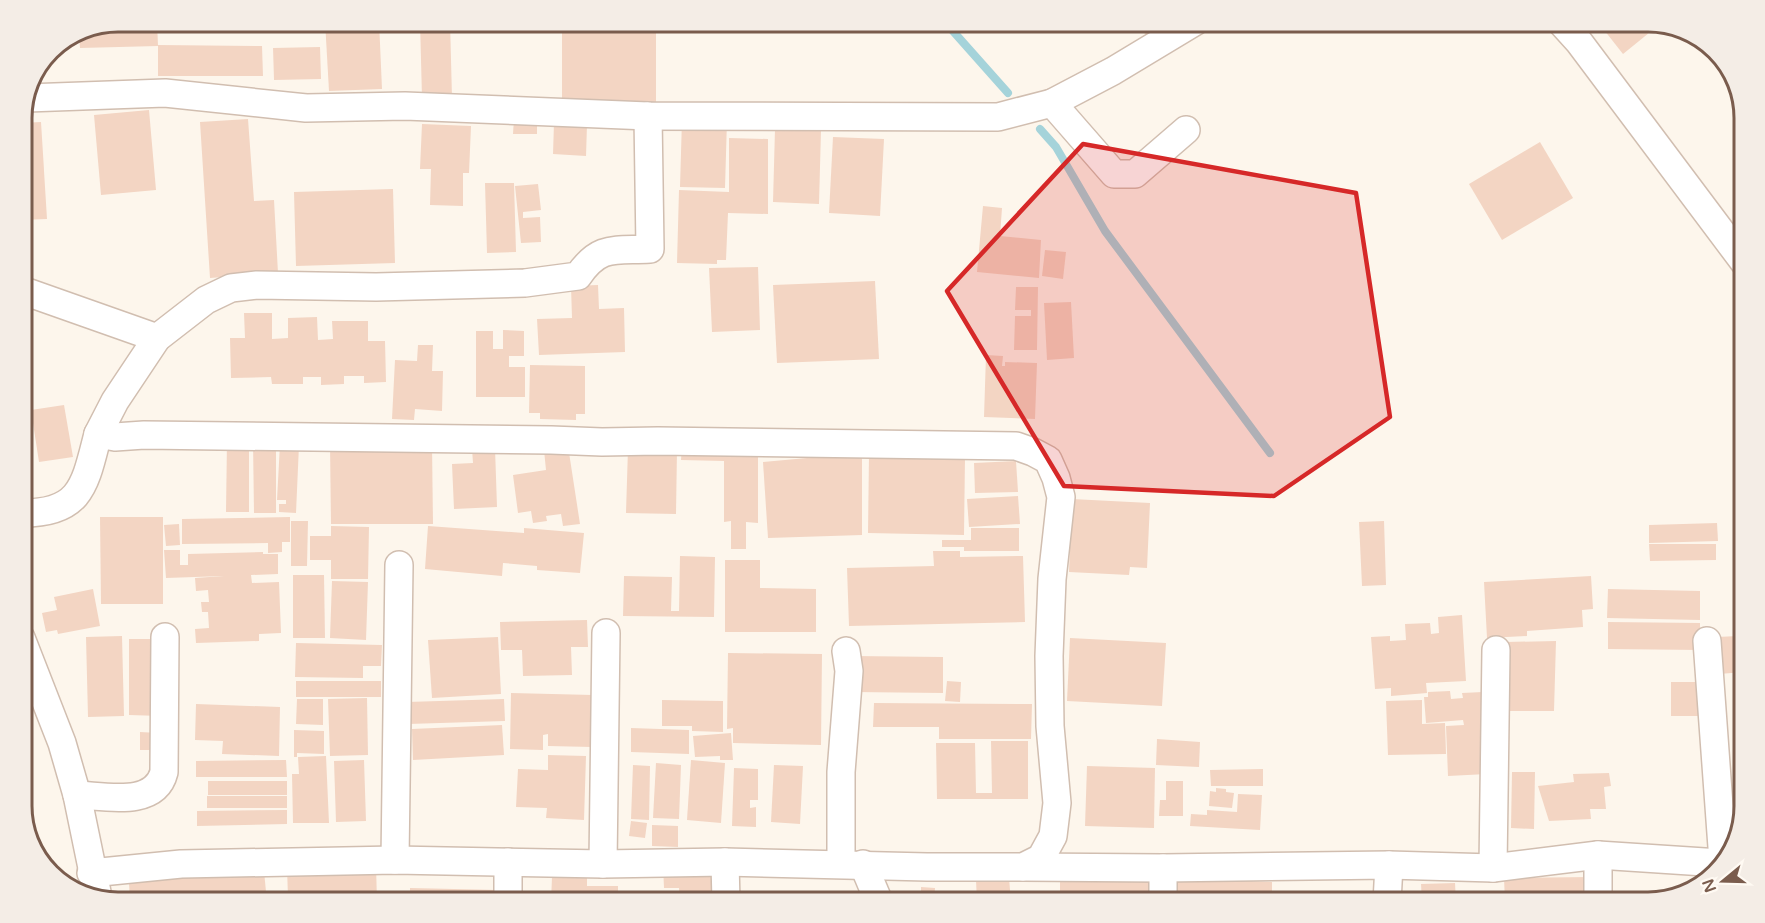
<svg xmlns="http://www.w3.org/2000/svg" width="1765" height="923" viewBox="0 0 1765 923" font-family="'Varela Round',sans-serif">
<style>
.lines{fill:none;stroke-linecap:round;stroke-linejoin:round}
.stream{stroke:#a5d3da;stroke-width:8}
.building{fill:#f3d5c3}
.minor-casing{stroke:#d1beb0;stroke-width:30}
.minor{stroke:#fff;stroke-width:27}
.marked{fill:#d62828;fill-opacity:0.2;stroke:#d62828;stroke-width:4.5;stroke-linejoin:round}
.rim{fill:none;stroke:#7a5c4d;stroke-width:3}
</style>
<rect width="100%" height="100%" fill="#fdf6ec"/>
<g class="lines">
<g class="stream">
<polyline points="947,21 952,30 1008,93"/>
<polyline points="1040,129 1056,147 1105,231 1270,453"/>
</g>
</g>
<g class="building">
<polygon points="118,21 157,21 158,46 80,48 79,37"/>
<polygon points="325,21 379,21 382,89 329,91"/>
<polygon points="420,21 450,21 452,98 422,98"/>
<rect x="562" y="21" width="94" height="81"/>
<polygon points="1134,21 1163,21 1147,36"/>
<polygon points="1597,21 1648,21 1660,24 1623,54"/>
<polygon points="158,45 262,46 263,76 158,76"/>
<polygon points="320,47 321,79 274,80 273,48"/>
<polygon points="149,110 156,190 101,195 94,115"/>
<polygon points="248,119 254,201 274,200 278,273 210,278 200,122"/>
<polygon points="514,119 537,119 537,134 513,134"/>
<polygon points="682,119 727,120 725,188 680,187"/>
<polygon points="41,122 47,219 21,220 21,123"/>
<polygon points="554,122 587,124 586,156 553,154"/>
<polygon points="422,124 471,126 469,173 463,173 463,206 430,205 431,169 420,169"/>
<polygon points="775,129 821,130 819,204 773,202"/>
<polygon points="833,137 884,139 880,216 829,213"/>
<polygon points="729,138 768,139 768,214 728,213 726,260 717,260 717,264 677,263 679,190 729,192"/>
<polygon points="1540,142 1573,198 1502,240 1469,184"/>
<polygon points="485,183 514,183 516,252 487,253"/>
<polygon points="538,184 541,210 523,212 523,218 540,217 541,242 521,243 515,186"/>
<polygon points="393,189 395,263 296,266 294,192"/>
<polygon points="983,206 1002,208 1000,236 1041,240 1039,278 977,272"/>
<polygon points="1045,250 1066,252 1063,279 1042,276"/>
<polygon points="758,267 760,330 712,332 709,268"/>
<polygon points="875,281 879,359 777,363 773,285"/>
<polygon points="598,285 599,309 624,308 625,352 539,355 537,319 572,318 571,286"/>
<polygon points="1016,287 1038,287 1037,350 1014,350 1015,316 1031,316 1031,310 1015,310"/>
<polygon points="1071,302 1074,358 1047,360 1044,303"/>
<polygon points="244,313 272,313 272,339 288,338 288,318 317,317 318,340 333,339 332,321 368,321 368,341 385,341 386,382 364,383 364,376 344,376 344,384 321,385 321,377 303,377 303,384 272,384 271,377 231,378 230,338 245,338"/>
<polygon points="503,330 524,331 524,356 509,356 509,367 525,367 525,397 476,397 476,331 493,331 493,349 503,349"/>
<polygon points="418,345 433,345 432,371 443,371 442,411 415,409 414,420 392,419 395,360 417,361"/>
<polygon points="986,355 1003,356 1002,366 1005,366 1005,362 1037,363 1035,419 984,417"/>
<polygon points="530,365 585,366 585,414 576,414 576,420 540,419 540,413 529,413"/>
<polygon points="21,405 29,460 21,461"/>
<polygon points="64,405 73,457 39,462 31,410"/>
<polygon points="227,441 249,441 249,512 226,512"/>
<polygon points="253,441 276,441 276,513 254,513"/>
<polygon points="280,444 299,445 296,513 279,512 279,504 286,504 286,500 277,500"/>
<polygon points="330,444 432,444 433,524 331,524"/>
<polygon points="682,445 758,445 758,523 746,522 746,549 731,549 731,521 724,522 724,461 681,460"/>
<polygon points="568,446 580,524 563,526 561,514 546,516 547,521 533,523 531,511 518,513 513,475 546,470 544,450"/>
<polygon points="495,448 497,507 454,509 452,464 473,463 472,449"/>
<polygon points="628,448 677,449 676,514 626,513"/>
<polygon points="862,453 862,535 768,538 763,462"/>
<polygon points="869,455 965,457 964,535 868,533"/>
<polygon points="1016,461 1018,492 975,493 974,463"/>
<polygon points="1018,496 1020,524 969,527 967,499"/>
<polygon points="1072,499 1150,503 1147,568 1130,567 1129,575 1069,572"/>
<polygon points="100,517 163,517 163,604 101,604"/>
<polygon points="290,517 290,542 282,542 282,552 268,553 268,543 182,544 182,519"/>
<polygon points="291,521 308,521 307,566 291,566"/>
<polygon points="1384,521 1386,585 1362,586 1359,522"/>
<polygon points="1717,523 1718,541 1649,543 1649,525"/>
<polygon points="179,524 180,545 166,546 164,525"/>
<polygon points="331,526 369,527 368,579 331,579 331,560 310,560 310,536 331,536"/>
<polygon points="428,526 524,533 524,528 584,533 580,573 537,570 537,566 503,563 502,576 425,569"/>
<polygon points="971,528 1019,528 1019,551 964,551 964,547 942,547 942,540 971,540"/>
<polygon points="1649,544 1716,544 1716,560 1650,561"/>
<polygon points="164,550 180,550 180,565 188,565 188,554 263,552 263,554 278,554 278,574 251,575 252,583 279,582 281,633 259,634 259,641 196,643 195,629 209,628 208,612 202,612 201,602 209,602 208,590 196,591 195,578 224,576 166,578"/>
<polygon points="933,551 960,551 960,557 1023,556 1025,622 849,626 847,568 934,566"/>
<polygon points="680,556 715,557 714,617 623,616 624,576 672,577 671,611 679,611"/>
<polygon points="725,560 760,560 760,588 816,589 816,632 725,632"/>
<polygon points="293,575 324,575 325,638 293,638"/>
<polygon points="1591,576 1593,609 1582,610 1583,627 1527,631 1527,636 1487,638 1484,582"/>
<polygon points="332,581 368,582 366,640 330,638"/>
<polygon points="93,589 100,626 58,634 57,630 46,632 42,613 57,610 54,597"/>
<polygon points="1608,589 1700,591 1700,620 1607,618"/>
<polygon points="1462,615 1466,681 1426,683 1427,693 1391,696 1391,688 1375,689 1371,637 1390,636 1390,641 1406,640 1405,624 1430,623 1431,634 1439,633 1438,617"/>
<polygon points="587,620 588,647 571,647 572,675 523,676 522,650 501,650 500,622"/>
<polygon points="1608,622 1700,623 1700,650 1608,649"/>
<polygon points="1744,622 1744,672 1719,674 1717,637 1738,636 1737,623"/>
<polygon points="122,636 124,716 88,717 86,637"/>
<polygon points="498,637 501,694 432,698 428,640"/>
<polygon points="1070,638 1166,643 1162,706 1067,701"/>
<polygon points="129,639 161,639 161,716 129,715"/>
<polygon points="1556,641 1554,711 1506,711 1506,642"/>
<polygon points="296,643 382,645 381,666 363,666 363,678 295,677"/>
<polygon points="728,653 822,654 821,745 733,743 733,728 727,729"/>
<polygon points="853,656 943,657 943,693 853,692"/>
<rect x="296" y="681" width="85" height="16"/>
<polygon points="947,681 961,682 960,702 945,701"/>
<polygon points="1671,682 1706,682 1705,716 1671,716"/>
<polygon points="1450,691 1451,699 1463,698 1462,693 1483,692 1487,774 1448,776 1446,726 1464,725 1463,720 1426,723 1424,697 1428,697 1428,692"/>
<polygon points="511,693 593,695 592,747 548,746 548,734 543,735 543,750 510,749"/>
<polygon points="367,698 368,755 330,756 328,699"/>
<polygon points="297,699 323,699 323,725 296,724"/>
<polygon points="504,699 505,721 408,724 407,702"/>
<polygon points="662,700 723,701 723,732 692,731 692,726 662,726"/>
<polygon points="1422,700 1422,724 1445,723 1446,754 1388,755 1386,701"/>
<polygon points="874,703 1032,704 1031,739 939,739 939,727 873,727"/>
<polygon points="196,704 280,707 279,756 222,754 223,741 195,740"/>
<polygon points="502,725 504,755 413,760 412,729"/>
<polygon points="631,728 689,730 689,754 631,752"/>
<polygon points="294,730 324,731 324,754 297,753 297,757 294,757"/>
<polygon points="140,732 159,733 159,750 140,750"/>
<polygon points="731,733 733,760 720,760 720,756 695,757 693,736"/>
<polygon points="1157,739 1200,742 1199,767 1156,765"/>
<polygon points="991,741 1028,741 1028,799 937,799 936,743 975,743 976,793 992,793"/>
<polygon points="548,755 586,756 584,820 546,818 547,808 516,807 518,769 548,770"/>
<polygon points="326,756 329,823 293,823 292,774 299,774 298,757"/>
<polygon points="286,760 287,777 196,777 196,761"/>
<polygon points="364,760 366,821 336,822 334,761"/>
<polygon points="691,760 725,763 721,823 687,820"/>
<polygon points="656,763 681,765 679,819 653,818"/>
<polygon points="633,765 650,766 649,820 631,819"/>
<polygon points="774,765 803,766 800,824 771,822"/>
<polygon points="1087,766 1155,768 1154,828 1085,826"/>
<polygon points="734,768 758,769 758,800 750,800 750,808 756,807 756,827 732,826"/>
<polygon points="1263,769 1263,786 1211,786 1210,770"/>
<polygon points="1512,772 1535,772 1534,829 1511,828"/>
<polygon points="1609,773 1611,786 1604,787 1606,809 1590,809 1591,819 1549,821 1538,786 1574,782 1573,774"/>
<rect x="208" y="781" width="79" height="14"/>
<polygon points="1166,781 1183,781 1183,816 1159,816 1160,800 1166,800"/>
<polygon points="1216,788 1226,789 1226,792 1234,793 1232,808 1209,806 1210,791 1216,792"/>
<polygon points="1238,794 1262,795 1260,830 1190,826 1191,814 1207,815 1207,810 1237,812"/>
<rect x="207" y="796" width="80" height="12"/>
<polygon points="287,810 287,824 197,826 197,811"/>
<polygon points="631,821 647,823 645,838 629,836"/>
<polygon points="652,825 678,826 678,847 652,846"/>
<polygon points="714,864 715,902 680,902 679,888 664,888 663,865"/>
<polygon points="376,865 377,902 356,902 356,895 288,897 287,868"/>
<polygon points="264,871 267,902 130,902 129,882"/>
<polygon points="1151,875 1151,902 1060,902 1060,877"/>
<polygon points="552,877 587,878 587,886 618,886 618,902 551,902"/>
<polygon points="1592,877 1592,902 1505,902 1504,878"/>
<polygon points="1009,878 1011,902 977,902 976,880"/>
<polygon points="1177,878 1272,882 1272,902 1177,902"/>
<polygon points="1455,883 1456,902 1422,902 1421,884"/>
<polygon points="921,887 935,888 934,902 921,902"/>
<polygon points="410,888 498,890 498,902 410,902"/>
<polygon points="636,893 674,894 674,902 636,902"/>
</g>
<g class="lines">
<g class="minor-casing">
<g id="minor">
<polyline points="1560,21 1579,42 1744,262"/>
<polyline points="27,98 165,93 306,108 405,106 648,116 998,117 1052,103 1113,71 1196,21"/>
<polyline points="1052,103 1114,174 1135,174 1186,130"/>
<polyline points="21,290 157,338"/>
<path d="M 98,434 L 115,401 L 157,338 L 206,300 L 231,288 L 257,285 L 376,287 L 525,283 L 578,276 C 600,244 615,251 650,249 L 648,116"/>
<path d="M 21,513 C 82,514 85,484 98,434 L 115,437 L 144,435 L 551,440 L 602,442 L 658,441 L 1016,446 L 1033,452 L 1048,460 L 1056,478 L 1061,497 L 1052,579 L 1049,656 L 1050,726 L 1057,803 L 1053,836 L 1041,858 L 1023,867 L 927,867 L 725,862 L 603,864 L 395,860 L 181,864 L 91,873"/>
<polyline points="21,638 62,743 77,795 98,897"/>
<polyline points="1707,641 1723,861"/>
<path d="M 77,795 C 105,796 155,808 164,772 L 165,637"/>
<polyline points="395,860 399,565"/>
<polyline points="725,862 726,902"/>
<polyline points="841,863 841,772 849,671 846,651"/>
<polyline points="603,864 606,633"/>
<polyline points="863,864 879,902"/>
<polyline points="1023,867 1163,868 1389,865 1493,868 1598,855 1720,863"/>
<polyline points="1163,868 1163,902"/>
<polyline points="1493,868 1496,650"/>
<polyline points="508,902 508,862"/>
<polyline points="1387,902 1389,865"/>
<polyline points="1598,902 1598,855"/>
</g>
</g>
<use href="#minor" class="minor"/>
</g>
<path class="marked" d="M 1083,144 L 1356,193 L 1390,417 L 1274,496 L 1064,486 L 947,291 Z"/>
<path d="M0 0H1765V923H0ZM118 32H1648A86 86 0 0 1 1734 118V806A86 86 0 0 1 1648 892H118A86 86 0 0 1 32 806V118A86 86 0 0 1 118 32Z" fill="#f4ede6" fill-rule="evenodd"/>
<path class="rim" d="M118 32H1648A86 86 0 0 1 1734 118V806A86 86 0 0 1 1648 892H118A86 86 0 0 1 32 806V118A86 86 0 0 1 118 32Z"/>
<g transform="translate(1723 881) rotate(251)" stroke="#fffaf3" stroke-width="4.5" paint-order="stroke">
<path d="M0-4.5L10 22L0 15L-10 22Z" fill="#7a5c4d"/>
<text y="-9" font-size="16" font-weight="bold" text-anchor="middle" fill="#7a5c4d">N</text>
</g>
</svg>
